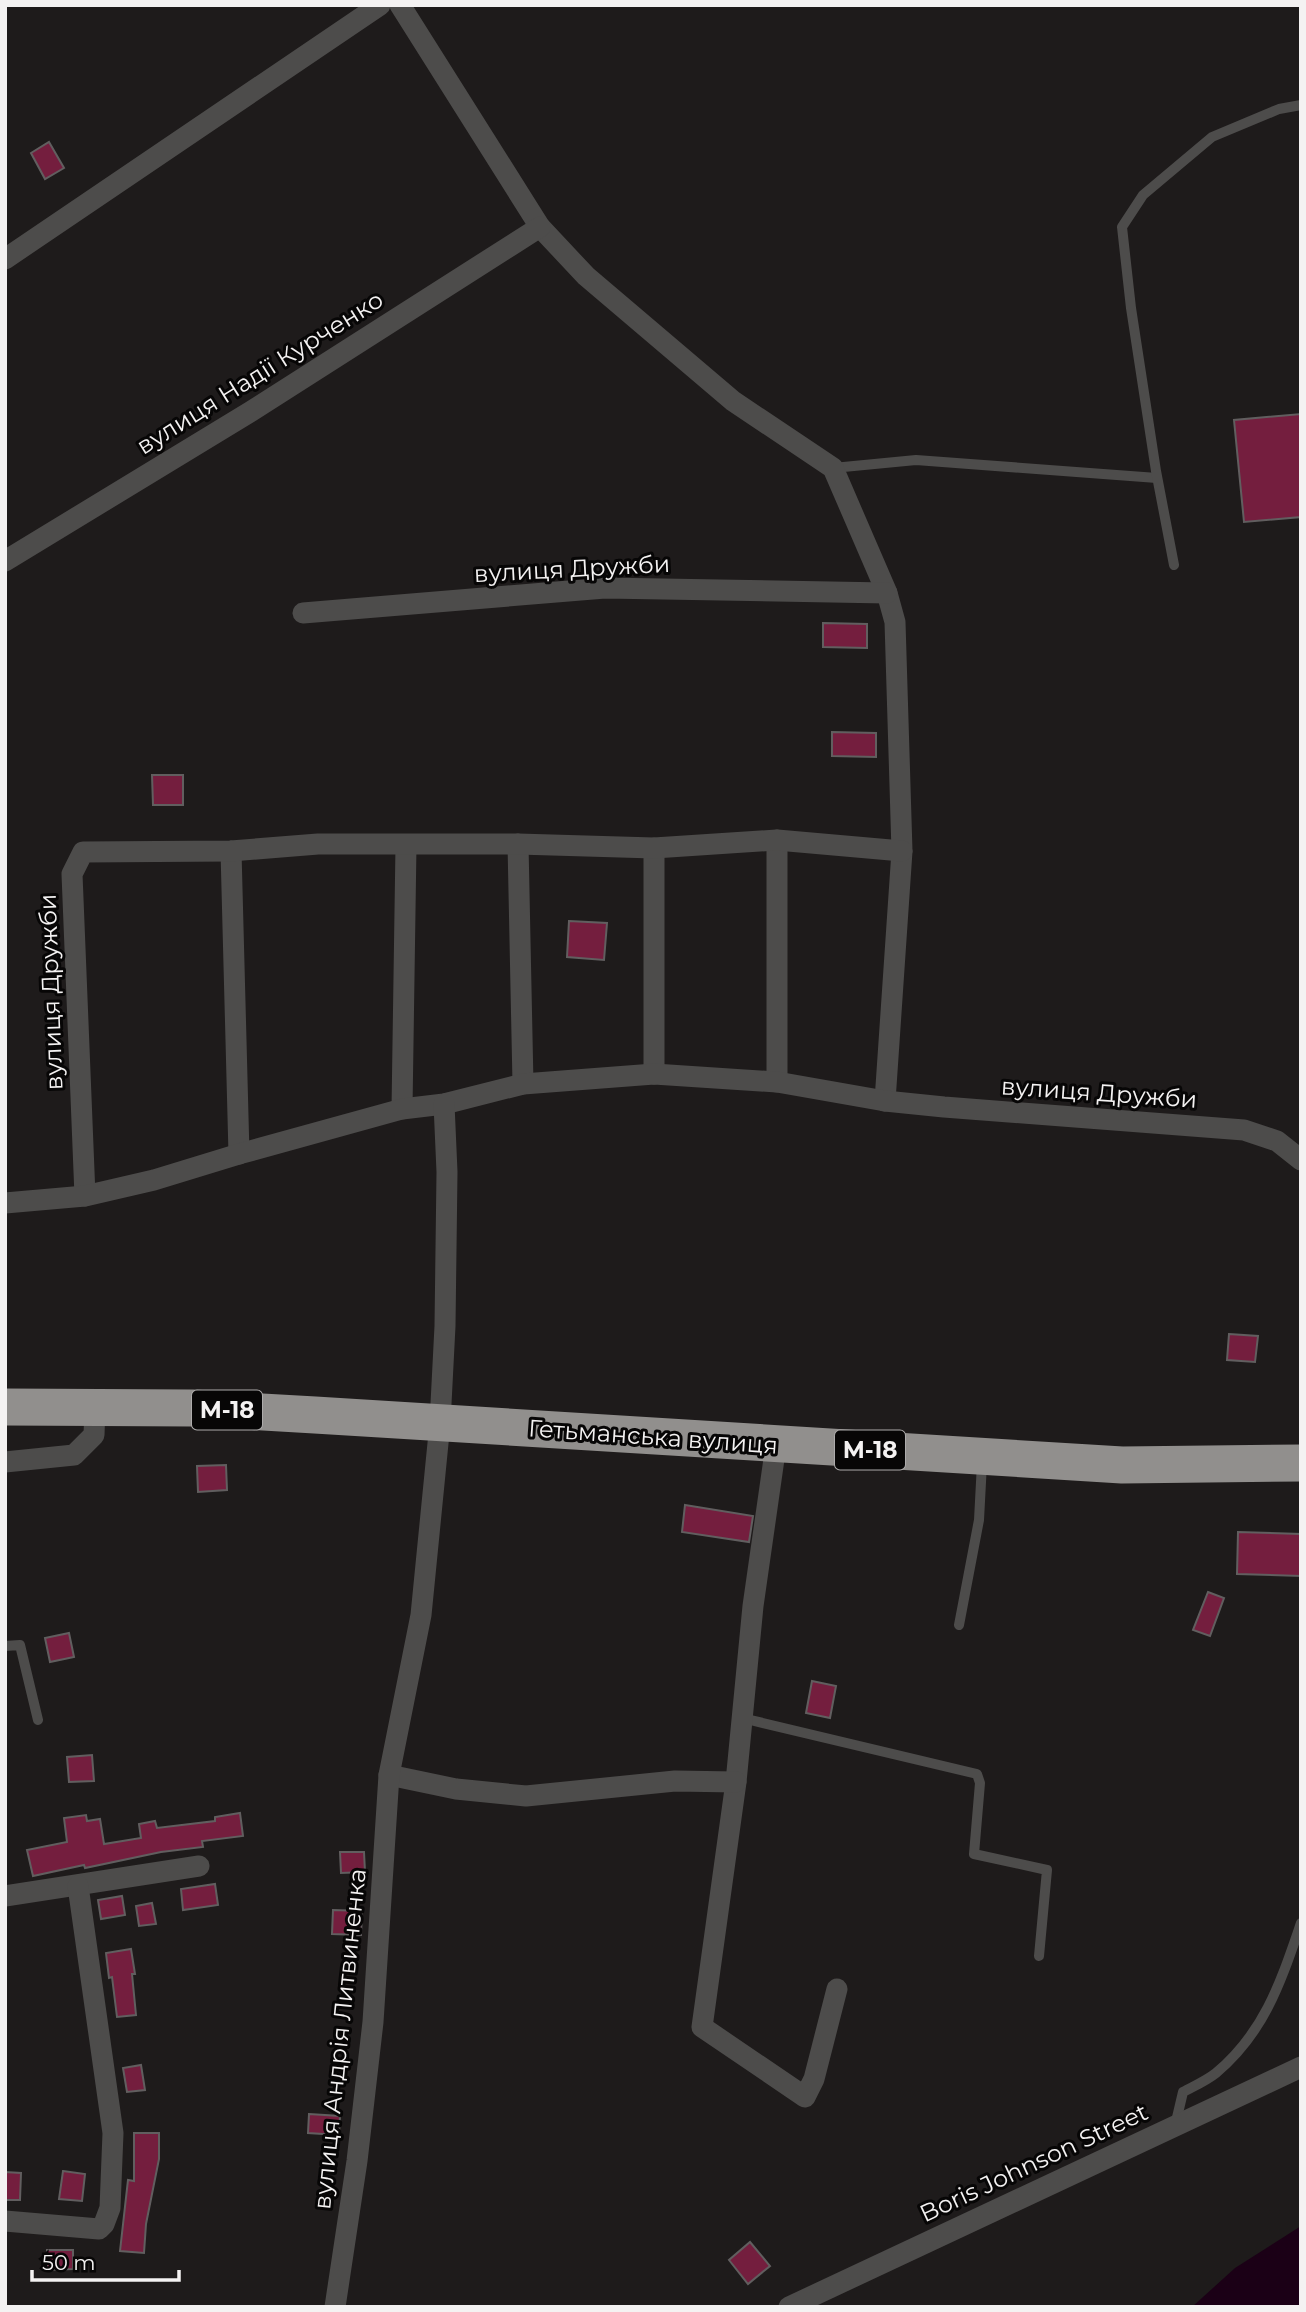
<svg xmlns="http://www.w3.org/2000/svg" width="1306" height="2312" viewBox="0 0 1306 2312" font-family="Montserrat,sans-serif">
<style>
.water{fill:#1b0016}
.building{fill:#741e3e;stroke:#615e5f;stroke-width:2}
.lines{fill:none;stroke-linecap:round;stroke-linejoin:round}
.lane{stroke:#4d4c4b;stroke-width:10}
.street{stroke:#4d4c4b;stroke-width:21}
.highway{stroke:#918f8d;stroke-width:37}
.labels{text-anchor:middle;stroke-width:6;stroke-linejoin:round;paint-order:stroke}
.shield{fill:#070606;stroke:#adabab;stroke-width:2}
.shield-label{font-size:23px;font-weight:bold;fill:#f4f2f2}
.street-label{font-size:24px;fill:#f4f2f2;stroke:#070606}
</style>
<rect width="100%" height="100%" fill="#1e1b1b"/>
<polygon class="water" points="1301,2226 1301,2307 1192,2307 1235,2268"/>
<g class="building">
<polygon points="49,142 64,168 45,179 31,153"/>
<polygon points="1301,414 1301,517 1244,522 1234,420"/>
<polygon points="823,623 867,624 867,648 823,647"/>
<polygon points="832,732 876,733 876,757 832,756"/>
<polygon points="152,775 183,775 183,805 153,805"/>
<polygon points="569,921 607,923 604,960 567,957"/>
<polygon points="1229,1334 1258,1336 1255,1362 1227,1360"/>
<polygon points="226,1465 227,1490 198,1492 197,1466"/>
<polygon points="685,1505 753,1516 749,1542 682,1532"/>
<polygon points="1238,1532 1301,1534 1301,1576 1237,1574"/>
<polygon points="1208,1592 1224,1598 1210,1636 1193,1630"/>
<polygon points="69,1633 74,1657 50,1662 45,1638"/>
<polygon points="812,1681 836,1686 830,1718 806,1713"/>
<polygon points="92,1755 94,1781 69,1782 67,1757"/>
<polygon points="240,1813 243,1836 202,1841 203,1847 161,1852 85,1868 84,1865 33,1876 27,1850 67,1842 64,1818 86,1815 87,1821 100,1819 104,1844 141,1838 139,1824 155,1821 157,1828 215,1821 215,1817"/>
<polygon points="340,1852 364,1852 365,1872 341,1873"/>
<polygon points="215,1884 218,1905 183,1910 181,1889"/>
<polygon points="122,1896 125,1915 101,1919 98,1900"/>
<polygon points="152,1903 156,1924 139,1926 136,1906"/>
<polygon points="333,1910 362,1911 361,1935 332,1934"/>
<polygon points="131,1949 135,1974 132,1974 136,2015 117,2017 112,1977 109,1978 106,1953"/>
<polygon points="141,2065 145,2090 127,2092 123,2068"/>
<polygon points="309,2114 340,2116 339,2135 308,2133"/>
<polygon points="134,2133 159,2133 159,2159 146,2224 144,2253 120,2251 128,2180 134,2181"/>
<polygon points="63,2171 85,2174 82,2201 59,2199"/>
<polygon points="5,2172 21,2173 20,2200 5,2200"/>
<polygon points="750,2242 770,2266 748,2284 729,2260"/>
<polygon points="47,2250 73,2250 73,2269 47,2270"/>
</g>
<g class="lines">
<g class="lane">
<polyline points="833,468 916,460 1157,478"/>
<polyline points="1174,565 1156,471 1131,308 1122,227 1143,195 1212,137 1279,109 1301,105"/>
<polyline points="959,1625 979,1520 982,1463"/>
<polyline points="5,1646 20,1645 38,1720"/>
<polyline points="742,1718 977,1774 980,1783 974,1854 1047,1870 1039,1956"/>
<path d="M 1175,2126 L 1183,2092 C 1194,2086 1206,2081 1216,2073 C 1265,2032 1281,1981 1301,1923"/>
</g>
<g class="street">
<polyline points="400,5 540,227 586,276 733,401 833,468 887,593 895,622 902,851 885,1101"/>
<polyline points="5,259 380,5"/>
<polyline points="5,561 250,412 540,227"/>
<polyline points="303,613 605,588 887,593"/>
<polyline points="777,840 777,1082"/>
<polyline points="518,844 523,1084"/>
<polyline points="231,851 239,1154"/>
<polyline points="654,1074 654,848"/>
<polyline points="402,1109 406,845"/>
<polyline points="85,1196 72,874 83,852 231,851 318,844 518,844 654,848 777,840 902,851"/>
<polyline points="5,1203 85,1196 154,1180 239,1154 402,1109 444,1104 523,1084 654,1074 777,1082 885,1101 944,1107 1244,1130 1277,1141 1301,1160"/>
<polyline points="776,1445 753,1606 736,1782 702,2027 805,2097 814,2079 837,1989"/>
<polyline points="5,1462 74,1455 94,1435 95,1407"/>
<polyline points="389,1775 456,1789 526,1796 675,1781 736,1782"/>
<polyline points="5,1896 199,1866"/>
<polyline points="5,2221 99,2229 104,2224 110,2208 113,2133 78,1886"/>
<polyline points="335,2307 357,2161 373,2022 389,1775 421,1615 440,1423 445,1326 447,1172 444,1104"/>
<polyline points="789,2307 1301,2067"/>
</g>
<polyline class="highway" points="5,1407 192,1408 315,1415 1122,1465 1301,1463"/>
</g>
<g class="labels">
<g class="shield">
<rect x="192" y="1390.5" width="70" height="39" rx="5"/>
<rect x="835" y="1430.5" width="70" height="39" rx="5"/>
</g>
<g class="shield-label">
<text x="227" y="1418">М-18</text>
<text x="870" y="1458">М-18</text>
</g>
<g class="street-label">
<text transform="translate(260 373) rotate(-32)" y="8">вулиця Надії Курченко</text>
<text transform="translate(572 569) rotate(-3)" y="8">вулиця Дружби</text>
<text transform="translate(51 992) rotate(-92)" y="8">вулиця Дружби</text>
<text transform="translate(1099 1093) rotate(4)" y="8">вулиця Дружби</text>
<text transform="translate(653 1437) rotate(4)" y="8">Гетьманська вулиця</text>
<text transform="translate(340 2039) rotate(-84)" y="8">вулиця Андрія Литвиненка</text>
<text transform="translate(1034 2163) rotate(-25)" y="8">Boris Johnson Street</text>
</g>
</g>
<rect width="1306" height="2312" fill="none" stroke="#f4f2f2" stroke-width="14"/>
<path d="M32 2270v10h147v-10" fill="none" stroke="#f4f2f2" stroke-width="3.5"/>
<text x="42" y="2270" font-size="21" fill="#f4f2f2" stroke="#070606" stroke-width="5" paint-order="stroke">50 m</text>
</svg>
